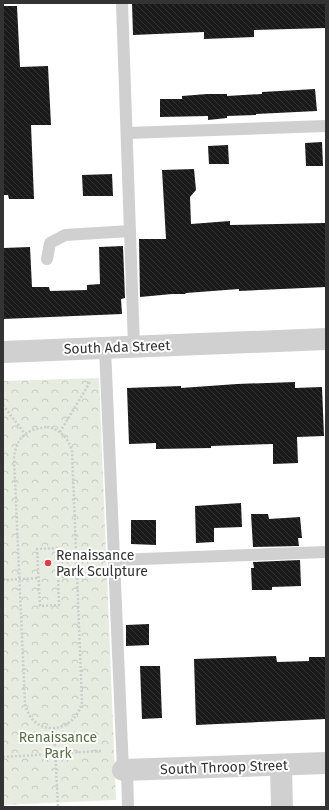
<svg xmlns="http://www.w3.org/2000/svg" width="329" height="810" viewBox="0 0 329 810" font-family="'Fira Sans',sans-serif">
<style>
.forest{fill:url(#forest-crowns)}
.building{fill:url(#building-back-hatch)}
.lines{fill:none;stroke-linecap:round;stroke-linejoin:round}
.path{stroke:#cdcdcd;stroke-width:2.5;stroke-dasharray:2 2;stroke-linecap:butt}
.service{stroke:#d0d0d0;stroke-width:12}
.minor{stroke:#d0d0d0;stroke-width:22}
.poi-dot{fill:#e63946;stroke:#fff;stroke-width:1.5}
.labels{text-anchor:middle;stroke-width:4;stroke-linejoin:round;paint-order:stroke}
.street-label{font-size:14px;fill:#333;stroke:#fff}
.poi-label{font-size:14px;fill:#333;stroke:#fff;text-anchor:start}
.park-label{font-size:14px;fill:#56703f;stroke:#fff}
</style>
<defs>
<pattern id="forest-crowns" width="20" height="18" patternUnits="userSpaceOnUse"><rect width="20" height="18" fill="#e6ecdf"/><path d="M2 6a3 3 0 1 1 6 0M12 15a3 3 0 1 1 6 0" fill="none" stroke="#c6cbc0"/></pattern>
<pattern id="building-back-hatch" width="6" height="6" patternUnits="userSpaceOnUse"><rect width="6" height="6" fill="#1a1a1a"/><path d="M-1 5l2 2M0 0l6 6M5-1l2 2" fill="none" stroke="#333"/></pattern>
</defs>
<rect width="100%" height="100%" fill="#fff"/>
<polygon class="forest" points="99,378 116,800 3,805 3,381"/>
<g class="building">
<polygon points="132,3 326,3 326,28 254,30 254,37 204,39 204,32 133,35"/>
<polygon points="3,6 17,6 20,67 48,66 51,125 31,125 34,199 9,199 8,195 3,195"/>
<polygon points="315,89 317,111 256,114 256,115 227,116 227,118 208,120 208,116 160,117 160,99 182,99 182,96 207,94 227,94 227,96 262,94 262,92"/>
<polygon points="322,142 323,166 306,166 305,143"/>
<polygon points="228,145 229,164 209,164 208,146"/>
<polygon points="194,169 196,190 190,197 191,224 230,221 230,225 325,223 326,287 239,291 239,289 186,293 185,294 172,294 140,297 139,239 166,239 162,170"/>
<polygon points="112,174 113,196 83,196 82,175"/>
<polygon points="123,246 125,298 121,299 122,314 3,319 3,248 30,247 32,287 49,287 50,291 87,290 87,285 100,284 99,247"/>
<polygon points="295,382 295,388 322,387 324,436 297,437 298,463 273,464 273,444 211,446 211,448 156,449 156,443 129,444 127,388 181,386 181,388 237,384"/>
<polygon points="241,503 242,527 214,528 214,542 196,543 195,506"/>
<polygon points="251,514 268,514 269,519 300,517 302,538 298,538 299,546 253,547"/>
<polygon points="131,520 156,520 156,545 131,544"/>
<polygon points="300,560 301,586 272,587 272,590 252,590 251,568 254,568 253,562"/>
<polygon points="149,624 149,645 126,646 126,625"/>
<polygon points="276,656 277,662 309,661 309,657 326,657 326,719 196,725 194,659"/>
<polygon points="140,666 160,666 162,718 142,719"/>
</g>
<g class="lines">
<g class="path">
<polyline points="3,405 25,434"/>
<path d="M 47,427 C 60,429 67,437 72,450 L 82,702 C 75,734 33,739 25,704 L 14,458 C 16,437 27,429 47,427 Z"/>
<polyline points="60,432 90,382"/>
<polygon points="57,548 59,605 40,606 37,549"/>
<polyline points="58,577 77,576"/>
<polyline points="3,580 39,578"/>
<polyline points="54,728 58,807"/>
<polyline points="3,757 101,751"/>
</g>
<g class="service">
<polyline points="122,3 134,346"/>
<polyline points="127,133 326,126"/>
<polyline points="47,259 50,243 65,235 130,231"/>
<polyline points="105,348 123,770"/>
<polyline points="114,560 326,552"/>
<polyline points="127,770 128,807"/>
</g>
<g class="minor">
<polyline points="3,352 326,339"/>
<polyline points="281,766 282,807"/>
<polyline points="123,770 326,763"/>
</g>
</g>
<circle class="poi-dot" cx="48" cy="563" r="4"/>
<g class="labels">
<g class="street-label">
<text transform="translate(117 347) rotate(-2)" y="5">South Ada Street</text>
<text transform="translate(224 767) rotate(-2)" y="5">South Throop Street</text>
</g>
<g class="poi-label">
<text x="56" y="560">Renaissance<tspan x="56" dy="16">Park Sculpture</tspan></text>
</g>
<g class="park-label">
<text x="58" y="742">Renaissance<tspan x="58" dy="16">Park</tspan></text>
</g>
</g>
<rect width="329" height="810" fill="none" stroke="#333333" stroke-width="8"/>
</svg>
